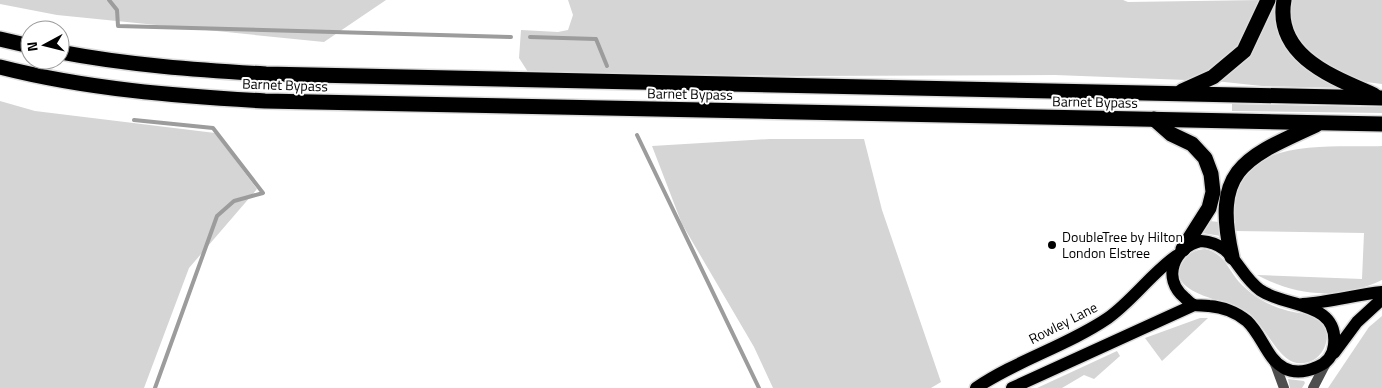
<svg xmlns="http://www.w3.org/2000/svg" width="1382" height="388" viewBox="0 0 1382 388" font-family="'Titillium Web',sans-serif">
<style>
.green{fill:#d5d5d5}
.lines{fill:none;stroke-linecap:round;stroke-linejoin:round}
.stream{stroke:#9c9c9c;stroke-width:4}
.primary-casing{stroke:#dbdbdb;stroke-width:15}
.highway-casing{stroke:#dbdbdb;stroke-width:18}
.street{stroke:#4e4e4e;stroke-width:10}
.primary{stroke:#000;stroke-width:12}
.highway{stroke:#000;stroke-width:15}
.poi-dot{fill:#000;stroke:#fff;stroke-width:2}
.labels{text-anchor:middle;stroke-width:4;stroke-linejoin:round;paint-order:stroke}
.street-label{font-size:14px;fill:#000;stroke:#fff}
.poi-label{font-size:14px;fill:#000;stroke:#fff;text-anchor:start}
</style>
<rect width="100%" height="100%" fill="#fff"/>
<g class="green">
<polygon points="0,0 386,0 324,42 57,15 0,4"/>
<polygon points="568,0 1123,0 1128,2 1262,0 1234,56 1204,74 1186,80 1055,75 797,76 528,72 519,58 521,30 558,32 568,30 573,15"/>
<polygon points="1273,0 1278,0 1280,26 1343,88 1262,86 1215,81"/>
<polygon points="1288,0 1382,0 1382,84 1358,81 1322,65 1295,39"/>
<polygon points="0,101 35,111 215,133 257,189 189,268 144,388 0,388"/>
<polygon points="1232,104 1382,107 1382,113 1232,111"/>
<polygon points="770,139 864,139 882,210 941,382 931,388 773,388 754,347 682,224 652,146"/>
<path d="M 1382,146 L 1382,280 C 1339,300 1298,297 1257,275 L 1362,279 L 1364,233 L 1234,231 C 1234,221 1232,209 1233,200 C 1244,136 1335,148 1382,146 Z"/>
<polygon points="1209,221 1219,222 1221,236 1202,233"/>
<path d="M 1205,249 C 1224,253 1228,269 1239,282 C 1258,302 1280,311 1307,314 C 1340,317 1329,368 1297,363 C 1278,360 1266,327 1249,313 C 1233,300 1157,294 1185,259 C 1190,252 1197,250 1205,249 Z"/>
<polygon points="1382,316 1382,388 1328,388 1369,327"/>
<polygon points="1200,318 1208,318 1162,361 1145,338"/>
<polygon points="1117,351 1120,356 1094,379 1084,375 1062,388 1037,388"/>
<polygon points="1288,379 1304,381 1305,383 1302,388 1290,388"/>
</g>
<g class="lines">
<g class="stream">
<polyline points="109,0 117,10 118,26 511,37"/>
<polyline points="530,37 596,39 607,66"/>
<polyline points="134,120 213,128 263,193 234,201 217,216 155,388"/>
<polyline points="637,135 759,388"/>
</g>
<g class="primary-casing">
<g id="primary">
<path d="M 1201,241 C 1234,243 1236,272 1260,290 C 1286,308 1339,301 1334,345 C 1333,356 1327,363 1317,367 C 1306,372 1295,374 1284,368 C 1267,359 1262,335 1247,321 C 1236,312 1223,307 1209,306 C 1204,305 1198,306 1194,305 C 1191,304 1187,300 1185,298 C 1161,278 1174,247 1201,241 Z"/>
<path d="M 1303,304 C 1330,302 1355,295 1382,292"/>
<polyline points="1334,353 1357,322 1382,299"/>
<path d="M 976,388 C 1017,360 1067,346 1108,318 C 1132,301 1151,274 1176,256"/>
<polyline points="1012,388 1194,305"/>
</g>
</g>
<g class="highway-casing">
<g id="highway">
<path d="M 1284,0 C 1274,56 1333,77 1374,95"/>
<polyline points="0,39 30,46"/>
<path d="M 60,52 C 128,65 197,70 266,74 L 1382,98"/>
<path d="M 0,67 C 86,89 176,96 265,101 L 1382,124"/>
<polyline points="1182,91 1213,77 1244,51 1268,0"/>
<polyline points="1154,119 1171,134 1192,144 1205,158 1211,174 1213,192 1209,208 1183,249"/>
<path d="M 1232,257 C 1212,169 1244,158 1316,125"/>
</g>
</g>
<g class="street">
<polyline points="1274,361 1284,388"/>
<polyline points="1313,388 1326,363"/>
</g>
<use href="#primary" class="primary"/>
<use href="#highway" class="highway"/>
</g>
<circle class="poi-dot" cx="1052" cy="245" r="5"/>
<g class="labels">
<g class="street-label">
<text transform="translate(285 85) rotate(2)" y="5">Barnet Bypass</text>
<text transform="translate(690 94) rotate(1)" y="5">Barnet Bypass</text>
<text transform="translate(1095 102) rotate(1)" y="5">Barnet Bypass</text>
<text transform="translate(1063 323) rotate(-27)" y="5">Rowley Lane</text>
</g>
<g class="poi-label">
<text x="1062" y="242">DoubleTree by Hilton<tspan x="1062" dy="16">London Elstree</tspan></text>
</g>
</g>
<g transform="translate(45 45) rotate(263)"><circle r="24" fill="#ffffff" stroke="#999999"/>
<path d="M0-4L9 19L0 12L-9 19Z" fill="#000000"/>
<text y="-8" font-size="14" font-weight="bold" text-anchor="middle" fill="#000000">N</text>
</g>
</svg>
